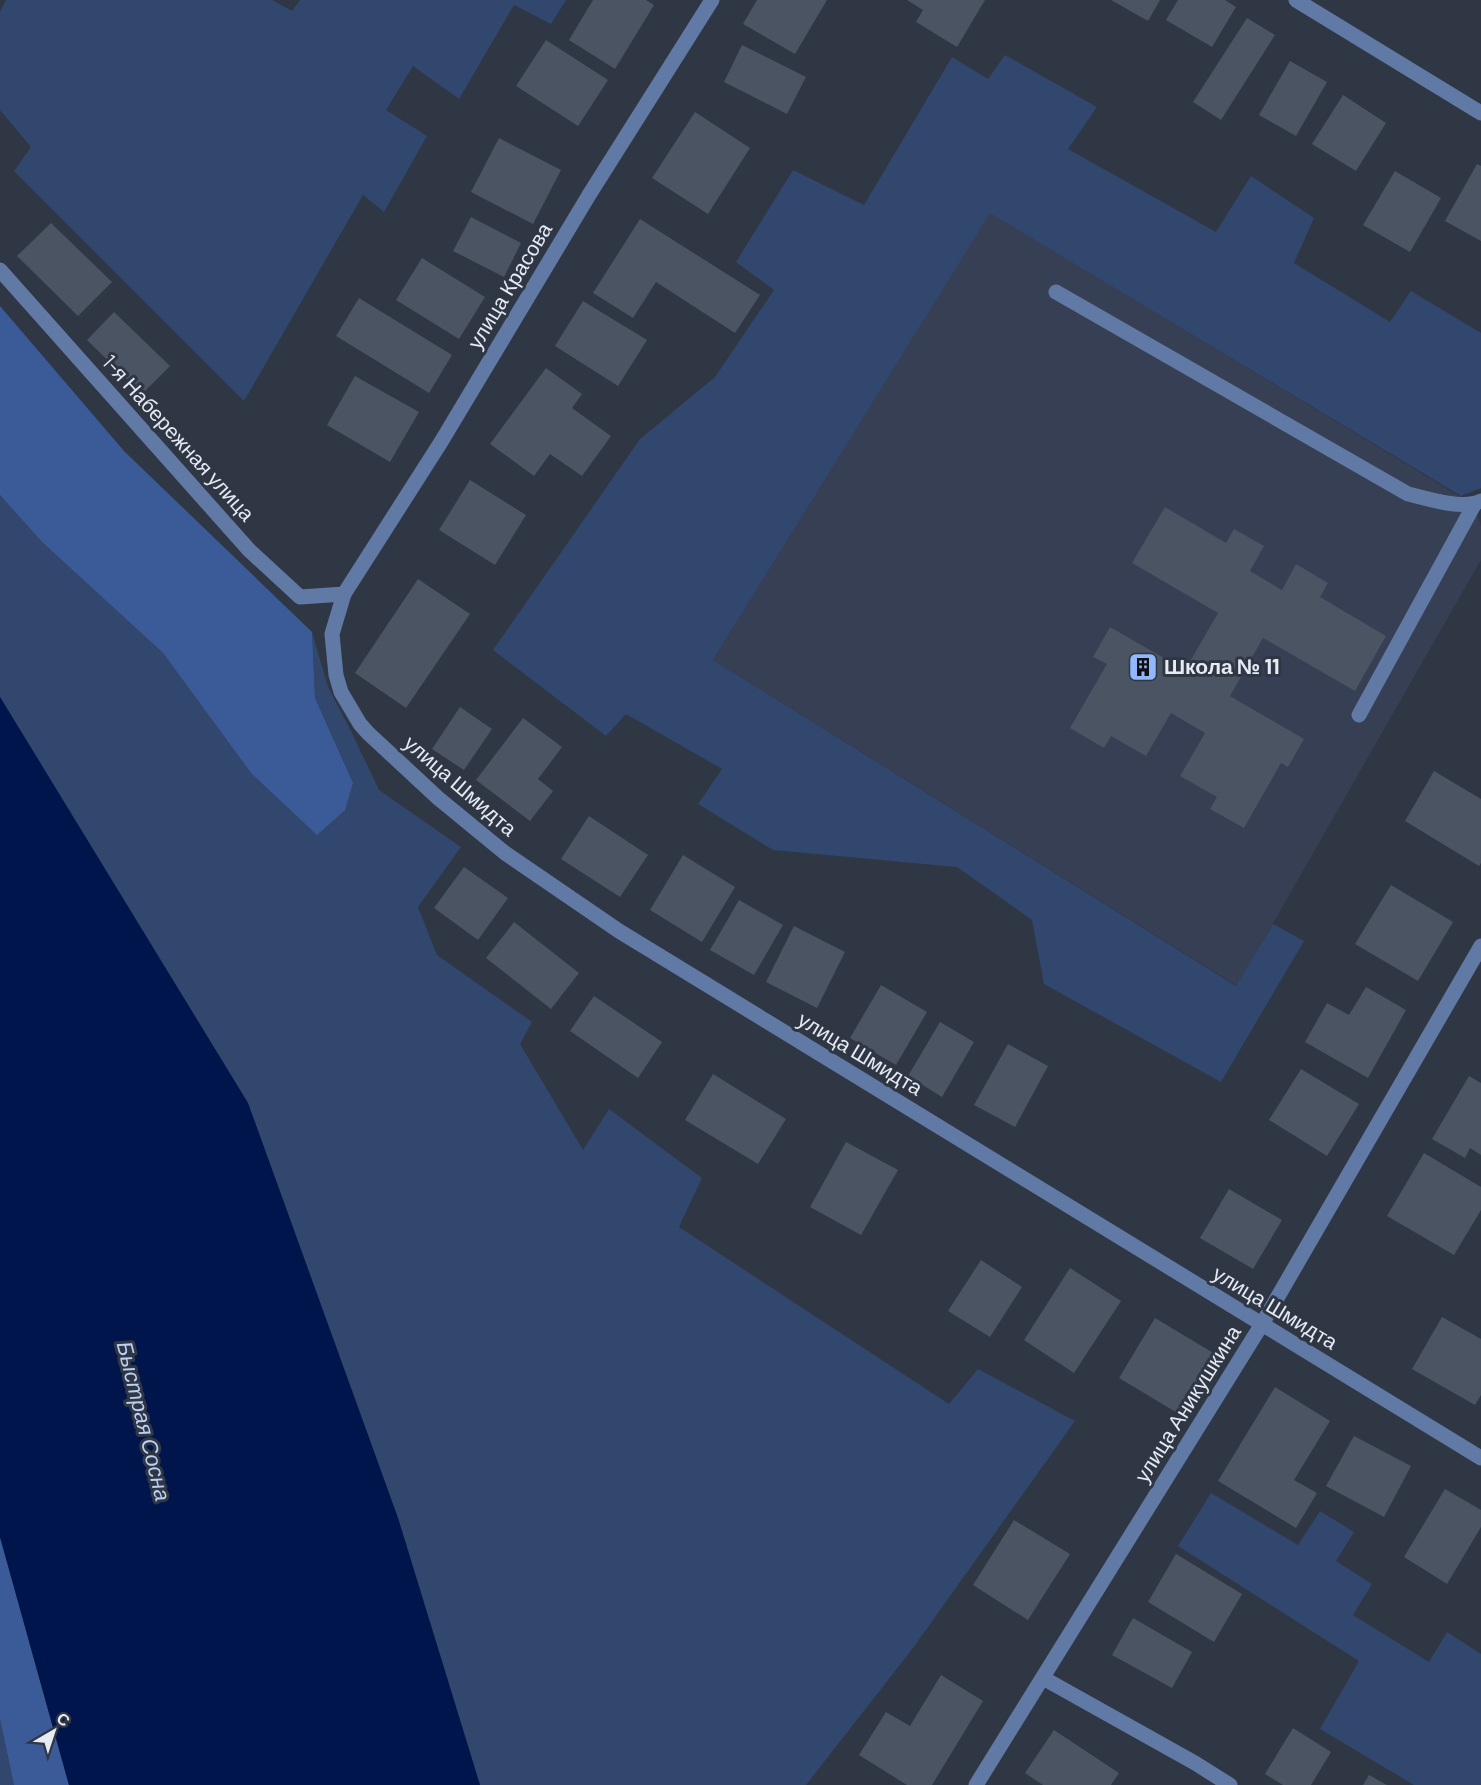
<svg xmlns="http://www.w3.org/2000/svg" width="1481" height="1785" viewBox="0 0 1481 1785" font-family="Barlow,sans-serif">
<style>
.built{fill:#363f53}
.green{fill:#32476e}
.forest{fill:#3b5b98}
.water{fill:#00154c}
.building{fill:#4b5463}
.lines{fill:none;stroke-linecap:round;stroke-linejoin:round}
.minor{stroke:#6179a5;stroke-width:15}
.labels{text-anchor:middle;stroke-width:6;stroke-linejoin:round;paint-order:stroke}
.street-label{font-size:21px;fill:#e5eaf3;stroke:#2f3644}
.poi-label{font-size:21px;font-weight:bold;fill:#e5eaf3;stroke:#2f3644;text-anchor:start}
.water-label{font-size:22px;font-style:italic;fill:#bdd0f4;stroke:#2f3644}
</style>
<rect width="100%" height="100%" fill="#2f3644"/>
<polygon class="built" points="990,212 1474,505 1481,526 1481,560 1237,986 713,660"/>
<g class="green">
<polygon points="6,0 272,0 292,11 300,0 566,0 551,24 514,5 459,99 413,66 386,110 427,136 384,212 363,195 244,401 14,171 31,147 0,110 0,12"/>
<polygon points="1005,55 1097,107 1068,149 1216,232 1251,176 1314,218 1294,263 1390,322 1411,291 1481,333 1481,488 1461,496 990,213 713,660 1236,986 1273,924 1304,941 1221,1082 1044,984 1032,920 957,867 773,850 698,804 722,769 626,714 606,736 493,650 640,439 715,377 774,290 736,262 793,170 864,205 952,57 988,79"/>
<polygon points="0,495 42,542 163,653 251,773 353,783 315,698 312,632 328,687 352,733 379,790 461,847 418,907 437,955 532,1022 520,1044 583,1150 609,1109 702,1178 679,1227 949,1404 978,1369 1075,1421 913,1648 806,1785 480,1785 398,1518 248,1103 0,697"/>
<polygon points="1211,1493 1298,1545 1320,1511 1354,1532 1336,1561 1372,1584 1353,1615 1429,1662 1447,1632 1481,1654 1481,1785 1414,1785 1320,1729 1359,1661 1178,1546"/>
<polygon points="0,1719 14,1785 0,1785"/>
</g>
<g class="forest">
<polygon points="0,306 124,451 312,632 315,698 353,783 345,810 317,835 251,773 163,653 42,542 0,495"/>
<polygon points="0,1537 69,1785 14,1785 0,1719"/>
</g>
<polygon class="water" points="0,697 248,1103 398,1518 480,1785 69,1785 0,1537"/>
<g class="building">
<polygon points="593,0 646,0 654,5 615,69 569,40"/>
<polygon points="757,0 827,0 795,54 743,24"/>
<polygon points="907,0 985,0 957,47 916,22 923,10"/>
<polygon points="1111,0 1160,0 1148,21"/>
<polygon points="1178,0 1225,0 1236,7 1212,47 1166,20"/>
<polygon points="1247,18 1275,35 1221,120 1193,102"/>
<polygon points="546,40 608,80 578,126 516,86"/>
<polygon points="742,45 806,77 787,114 724,82"/>
<polygon points="1290,61 1327,82 1296,136 1259,115"/>
<polygon points="1343,95 1386,123 1356,171 1312,144"/>
<polygon points="695,112 750,148 708,214 652,178"/>
<polygon points="499,138 561,170 533,224 471,192"/>
<polygon points="1477,164 1481,166 1481,241 1445,221"/>
<polygon points="1395,171 1441,198 1410,252 1363,225"/>
<polygon points="471,217 521,243 504,277 453,251"/>
<polygon points="640,219 760,295 735,333 656,282 633,318 593,293"/>
<polygon points="51,223 112,282 78,316 17,256"/>
<polygon points="422,258 485,297 459,339 396,300"/>
<polygon points="359,298 452,355 429,393 336,336"/>
<polygon points="583,301 647,340 618,386 555,346"/>
<polygon points="114,312 170,366 142,394 87,340"/>
<polygon points="546,368 582,394 572,408 611,436 582,476 550,454 534,476 490,444"/>
<polygon points="355,376 419,412 390,462 327,425"/>
<polygon points="470,480 526,515 495,565 439,530"/>
<polygon points="1165,507 1226,543 1234,529 1264,546 1250,571 1282,590 1296,564 1328,583 1320,597 1386,636 1355,691 1263,638 1230,696 1304,739 1288,767 1281,763 1244,828 1210,809 1217,797 1180,776 1205,733 1171,713 1146,756 1111,736 1104,748 1070,728 1107,664 1093,657 1110,627 1185,670 1218,613 1132,563"/>
<polygon points="418,579 470,614 406,708 355,673"/>
<polygon points="460,707 492,729 464,770 432,749"/>
<polygon points="523,718 562,747 538,779 553,791 530,821 476,780"/>
<polygon points="1434,771 1481,799 1481,863 1479,866 1405,821"/>
<polygon points="589,816 648,855 620,897 561,859"/>
<polygon points="683,855 735,887 702,942 650,910"/>
<polygon points="464,867 508,898 478,940 434,908"/>
<polygon points="1391,885 1453,922 1418,981 1355,944"/>
<polygon points="739,900 783,925 754,975 710,950"/>
<polygon points="514,922 579,973 551,1009 486,958"/>
<polygon points="794,926 845,952 817,1008 766,982"/>
<polygon points="881,985 927,1012 896,1065 850,1038"/>
<polygon points="1366,987 1406,1010 1368,1078 1305,1042 1327,1003 1349,1015"/>
<polygon points="594,996 662,1042 638,1078 570,1031"/>
<polygon points="940,1022 974,1042 942,1097 908,1076"/>
<polygon points="1008,1044 1048,1066 1015,1127 974,1105"/>
<polygon points="1301,1069 1359,1104 1327,1156 1269,1120"/>
<polygon points="713,1074 786,1119 758,1164 685,1120"/>
<polygon points="1469,1076 1481,1083 1481,1155 1470,1148 1465,1158 1432,1139"/>
<polygon points="846,1142 898,1170 861,1235 810,1207"/>
<polygon points="1424,1153 1481,1187 1481,1210 1454,1255 1387,1216"/>
<polygon points="1229,1189 1282,1220 1253,1269 1200,1238"/>
<polygon points="981,1260 1022,1287 990,1337 948,1311"/>
<polygon points="1070,1268 1121,1301 1074,1373 1024,1340"/>
<polygon points="1442,1317 1481,1339 1481,1395 1475,1405 1412,1369"/>
<polygon points="1155,1318 1215,1354 1179,1414 1119,1378"/>
<polygon points="1275,1387 1330,1421 1294,1480 1317,1493 1296,1528 1218,1481"/>
<polygon points="1354,1436 1411,1466 1384,1517 1326,1486"/>
<polygon points="1445,1489 1481,1510 1481,1527 1447,1584 1404,1557"/>
<polygon points="1014,1520 1070,1554 1028,1620 973,1585"/>
<polygon points="1176,1554 1242,1594 1214,1642 1148,1602"/>
<polygon points="1133,1618 1192,1652 1172,1688 1112,1655"/>
<polygon points="941,1675 983,1701 932,1785 907,1785 859,1755 886,1712 910,1726"/>
<polygon points="1293,1728 1331,1752 1311,1785 1283,1785 1265,1774"/>
<polygon points="1054,1730 1119,1773 1111,1785 1043,1785 1025,1773"/>
<polygon points="1369,1775 1387,1785 1363,1785"/>
</g>
<g class="lines">
<g class="minor">
<polyline points="712,0 589,195 441,442 344,594 332,634 336,675 341,692 360,724 368,733 438,798 505,853 619,931 1481,1458"/>
<polyline points="1296,0 1481,113"/>
<polyline points="0,270 249,550 300,597 344,594"/>
<path d="M 1056,292 L 1408,494 C 1428,499 1462,510 1481,501"/>
<polyline points="1359,715 1474,505"/>
<polyline points="1043,1678 1195,1763 1230,1785"/>
<polyline points="976,1785 1262,1324 1481,946"/>
</g>
</g>
<defs>
<g id="building-square" transform="scale(1.5)"><rect x="-9" y="-9" width="18" height="18" rx="4" fill="#92b7fd" stroke="#2f3644"/><path d="M-4-6H4V6H1V3H-1V6H-4ZM-2.5-4.3h1.7v1.8h-1.7ZM.8-4.3h1.7v1.8H.8ZM-2.5-1h1.7V.8h-1.7ZM.8-1h1.7V.8H.8Z" fill="#111"/></g>
</defs>
<g fill-rule="evenodd">
<use href="#building-square" x="1143" y="667"/>
</g>
<g class="labels">
<g class="street-label">
<text transform="translate(510 286) rotate(-59)" y="7">улица Красова</text>
<text transform="translate(178 438) rotate(48)" y="7">1-я Набережная улица</text>
<text transform="translate(460 786) rotate(41)" y="7">улица Шмидта</text>
<text transform="translate(860 1054) rotate(31)" y="7">улица Шмидта</text>
<text transform="translate(1275 1308) rotate(31)" y="7">улица Шмидта</text>
<text transform="translate(1188 1404) rotate(-58)" y="7">улица Аникушкина</text>
</g>
<g class="poi-label">
<text x="1164" y="674">Школа № 11</text>
</g>
<g class="water-label">
<text transform="translate(144 1421) rotate(76)" y="8">Быстрая Сосна</text>
</g>
</g>
<g transform="translate(54 1731) rotate(39)" stroke="#2f3644" stroke-width="4.5" paint-order="stroke">
<path d="M0-4.5L10 22L0 15L-10 22Z" fill="#e5eaf3"/>
<text y="-9" font-size="16" font-weight="bold" text-anchor="middle" fill="#e5eaf3">С</text>
</g>
</svg>
